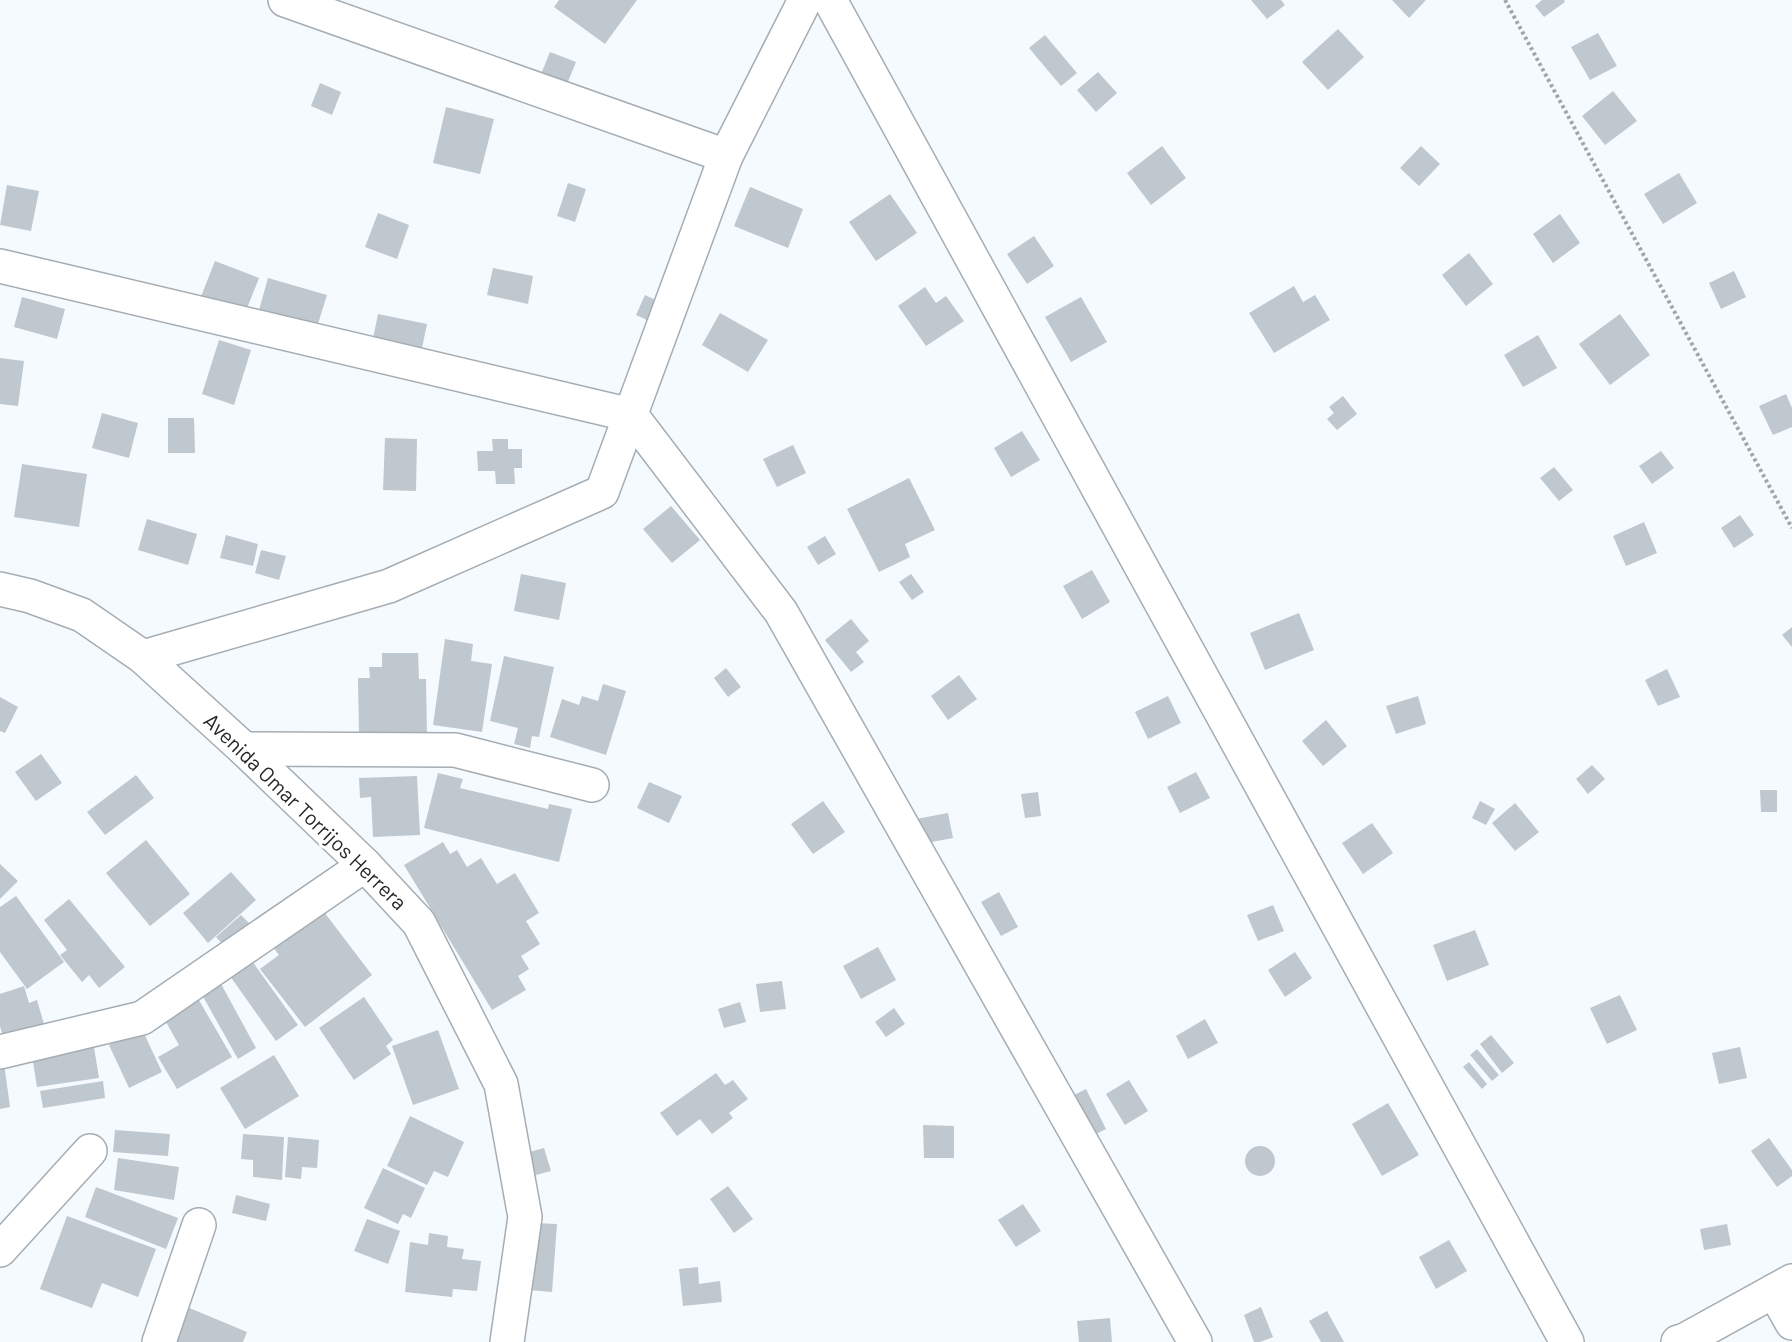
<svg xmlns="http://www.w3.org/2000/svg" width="1792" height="1342" viewBox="0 0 1792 1342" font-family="Barlow,sans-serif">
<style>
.building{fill:#bfc8cf}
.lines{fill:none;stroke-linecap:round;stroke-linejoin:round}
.minor-casing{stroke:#a5adb4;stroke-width:36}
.path{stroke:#a0a5a8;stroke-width:4;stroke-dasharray:3 3;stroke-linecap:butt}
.minor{stroke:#fff;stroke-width:33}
.labels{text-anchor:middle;stroke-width:6;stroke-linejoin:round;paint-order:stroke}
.street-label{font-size:21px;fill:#222628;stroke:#fff}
</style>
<rect width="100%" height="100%" fill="#f5faff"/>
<g class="building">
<polygon points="559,0 637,0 605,44 554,7"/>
<polygon points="1251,0 1281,0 1285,5 1267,19"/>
<polygon points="1392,0 1426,0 1409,18"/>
<polygon points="1542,0 1564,0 1565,2 1544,17 1535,6"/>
<polygon points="1338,29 1364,57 1328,90 1302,62"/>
<polygon points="1598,33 1617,66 1590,80 1571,47"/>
<polygon points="1045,35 1077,73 1061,86 1029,48"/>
<polygon points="550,52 576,62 565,89 539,79"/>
<polygon points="1098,72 1117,93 1096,112 1077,90"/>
<polygon points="320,83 341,92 332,115 311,106"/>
<polygon points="1613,91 1637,121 1605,145 1582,116"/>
<polygon points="446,107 494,119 480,174 433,163"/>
<polygon points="1162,146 1186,178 1151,205 1127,173"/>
<polygon points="1421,146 1440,164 1419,186 1400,168"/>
<polygon points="1679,173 1697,203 1663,224 1644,194"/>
<polygon points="568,183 586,189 575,222 557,216"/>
<polygon points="7,185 39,191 31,231 0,225"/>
<polygon points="750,187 803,209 788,248 734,226"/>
<polygon points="890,194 917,233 876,261 849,222"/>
<polygon points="378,213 409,225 397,259 365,247"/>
<polygon points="1560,214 1580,243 1553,263 1533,234"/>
<polygon points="1034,236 1054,266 1027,284 1007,254"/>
<polygon points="1469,253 1493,284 1466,306 1442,275"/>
<polygon points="215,261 259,278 244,316 200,299"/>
<polygon points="493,268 533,276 528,304 487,295"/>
<polygon points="1734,271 1746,297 1721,309 1709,283"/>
<polygon points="268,278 327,295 317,327 259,310"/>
<polygon points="1294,286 1303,302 1315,295 1330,320 1274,353 1249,313"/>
<polygon points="925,287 936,303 946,296 964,321 926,346 898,306"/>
<polygon points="645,295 660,302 651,322 636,315"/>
<polygon points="22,297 65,309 57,339 14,327"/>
<polygon points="1081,297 1107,342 1071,362 1045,317"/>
<polygon points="720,313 768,340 748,372 702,345"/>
<polygon points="378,314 427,324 420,358 371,348"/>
<polygon points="1620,314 1650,355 1610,385 1579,344"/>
<polygon points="1538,335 1557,368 1523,387 1504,355"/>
<polygon points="219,340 251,350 234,405 202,394"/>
<polygon points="0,358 24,361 18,406 0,404"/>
<polygon points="1786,394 1792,408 1792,427 1773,435 1759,406"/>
<polygon points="1343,396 1357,414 1337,430 1327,419 1334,413 1329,407"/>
<polygon points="102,413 138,423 129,458 92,448"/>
<polygon points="168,418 194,418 195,453 168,453"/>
<polygon points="1022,431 1040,460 1011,477 994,448"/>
<polygon points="385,438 417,439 416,491 383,490"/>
<polygon points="492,439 508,439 508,449 522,449 522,468 514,468 515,484 496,484 495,471 478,471 477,451 493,451"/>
<polygon points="793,445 806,473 777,487 763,459"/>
<polygon points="1661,451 1674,468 1652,484 1639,466"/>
<polygon points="22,464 87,474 79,527 14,517"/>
<polygon points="1554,467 1573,490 1559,501 1540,478"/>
<polygon points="909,478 935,530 905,544 910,557 879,572 847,509"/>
<polygon points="671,506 700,540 672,563 643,529"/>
<polygon points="1740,515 1754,535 1734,548 1721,528"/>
<polygon points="147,519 197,534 188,565 138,550"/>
<polygon points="1644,522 1657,553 1626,566 1613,536"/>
<polygon points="226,535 258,544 253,566 220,558"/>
<polygon points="825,536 836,554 818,565 807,547"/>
<polygon points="261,550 286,556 279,580 255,573"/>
<polygon points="1092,570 1110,602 1082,619 1063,586"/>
<polygon points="521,574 566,583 559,620 514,611"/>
<polygon points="911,574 924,592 912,600 899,582"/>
<polygon points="1299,613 1314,650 1265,670 1250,633"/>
<polygon points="851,619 869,641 856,652 864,662 851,672 825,640"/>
<polygon points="1792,627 1792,647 1782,635"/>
<polygon points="445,639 473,644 471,661 492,664 482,732 433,725"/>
<polygon points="382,653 418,653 419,679 426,679 427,735 359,736 358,678 370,678 369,667 382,667"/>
<polygon points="504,656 554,667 539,737 532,736 530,748 514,744 518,728 490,721"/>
<polygon points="726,668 741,687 728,697 714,678"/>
<polygon points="1667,669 1680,697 1658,706 1645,680"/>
<polygon points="959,675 977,699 948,720 931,696"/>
<polygon points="603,684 626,691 606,755 550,737 562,699 579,705 582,696 598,701"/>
<polygon points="1168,696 1181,723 1148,739 1135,712"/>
<polygon points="1418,696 1426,724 1396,734 1386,706"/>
<polygon points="0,697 18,707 5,733 0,731"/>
<polygon points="1326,720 1347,746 1323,766 1302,741"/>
<polygon points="41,754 62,783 36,801 15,772"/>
<polygon points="1592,765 1605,779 1588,794 1576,779"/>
<polygon points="1196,772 1210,798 1180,813 1167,787"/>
<polygon points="438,773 463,779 460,788 548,809 549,804 572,809 559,862 424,828"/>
<polygon points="136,775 154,798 105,835 87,812"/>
<polygon points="417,776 420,835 373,837 371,797 360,798 359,778"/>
<polygon points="649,782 682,796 669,823 637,808"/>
<polygon points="1760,790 1777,790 1777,812 1761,812"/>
<polygon points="1038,792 1041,816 1025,818 1021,794"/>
<polygon points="823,801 845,832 813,854 791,824"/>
<polygon points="1480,801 1495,809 1486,825 1472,818"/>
<polygon points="1515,803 1539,832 1515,851 1492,823"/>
<polygon points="948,813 953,838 921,844 916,819"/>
<polygon points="1372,823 1393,853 1363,874 1342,843"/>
<polygon points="146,840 190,894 150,926 106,873"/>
<polygon points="443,842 450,854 457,850 467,867 481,858 497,884 515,873 539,913 526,921 540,944 521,956 529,969 518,976 526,990 492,1010 404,865"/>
<polygon points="0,864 18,881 0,899"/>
<polygon points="231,872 256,900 208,943 183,913"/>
<polygon points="999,892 1018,927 1001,936 981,902"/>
<polygon points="16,896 64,962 27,989 0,952 0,907"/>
<polygon points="69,899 125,967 99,988 89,975 82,982 60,955 67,950 44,920"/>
<polygon points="1273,905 1284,931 1258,941 1247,915"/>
<polygon points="321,908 372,975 305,1027 260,969 279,955 272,946"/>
<polygon points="241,915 251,925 226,948 216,937"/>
<polygon points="1475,930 1489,965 1447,981 1433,945"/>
<polygon points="878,947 896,980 861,999 843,966"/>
<polygon points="1295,952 1312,978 1285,997 1268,970"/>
<polygon points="252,961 298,1025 276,1041 230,976"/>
<polygon points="782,981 786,1009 760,1012 756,984"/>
<polygon points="220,982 256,1048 238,1059 201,993"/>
<polygon points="24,986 29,1003 37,1000 44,1024 3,1037 0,1026 0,994"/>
<polygon points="196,995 232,1057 177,1089 158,1057 179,1045 162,1015"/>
<polygon points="1620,995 1637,1030 1607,1044 1590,1008"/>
<polygon points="364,997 393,1040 386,1046 391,1054 354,1080 319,1028"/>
<polygon points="740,1002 746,1022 724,1028 718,1009"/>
<polygon points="894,1008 905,1024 886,1037 875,1022"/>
<polygon points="1205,1019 1218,1043 1188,1059 1176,1036"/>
<polygon points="142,1029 162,1072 129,1088 109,1045"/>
<polygon points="438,1030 459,1089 413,1105 392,1046"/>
<polygon points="1491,1035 1514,1063 1502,1073 1480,1044"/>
<polygon points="94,1047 99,1078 37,1087 32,1056"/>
<polygon points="1740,1047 1747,1078 1719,1084 1712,1053"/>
<polygon points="1477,1049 1499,1075 1492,1081 1470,1055"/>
<polygon points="274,1055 299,1096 245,1129 220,1088"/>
<polygon points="1469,1062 1487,1084 1482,1089 1463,1067"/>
<polygon points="4,1063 10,1107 0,1109 0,1064"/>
<polygon points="716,1073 725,1085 733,1080 748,1099 729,1113 733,1118 712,1134 700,1119 677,1136 660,1113"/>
<polygon points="1129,1080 1148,1111 1125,1125 1106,1094"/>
<polygon points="103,1081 105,1098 43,1108 40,1091"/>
<polygon points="1086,1089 1106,1129 1074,1145 1054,1105"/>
<polygon points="1388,1103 1419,1155 1382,1176 1352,1124"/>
<polygon points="410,1116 464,1142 448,1177 434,1171 427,1185 387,1166"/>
<polygon points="923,1125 954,1126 954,1158 924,1158"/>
<polygon points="115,1130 170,1134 168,1156 113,1152"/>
<polygon points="243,1134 284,1137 282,1180 253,1177 253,1160 241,1159"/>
<polygon points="288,1137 319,1140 317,1168 302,1167 301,1179 285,1177"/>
<polygon points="1769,1138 1792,1170 1792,1176 1777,1187 1751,1151"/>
<circle cx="1260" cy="1161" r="15"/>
<polygon points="544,1148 551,1171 528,1177 522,1154"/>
<polygon points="118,1158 179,1167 174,1200 114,1190"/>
<polygon points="383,1168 425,1188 411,1218 403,1214 398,1224 364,1208"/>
<polygon points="728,1186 753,1219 734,1233 710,1199"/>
<polygon points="96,1187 178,1218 166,1249 85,1217"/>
<polygon points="236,1195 270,1204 266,1221 232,1213"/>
<polygon points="1023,1204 1041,1231 1016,1247 998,1220"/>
<polygon points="67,1216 156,1249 138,1297 102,1283 92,1308 40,1289"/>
<polygon points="367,1219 400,1231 388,1264 354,1251"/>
<polygon points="534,1223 557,1224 552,1292 529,1290"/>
<polygon points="1727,1224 1731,1245 1704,1250 1700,1229"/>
<polygon points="429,1233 448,1236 447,1247 464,1249 462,1259 481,1261 477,1291 453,1289 452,1297 405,1292 410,1242 428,1245"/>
<polygon points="1449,1240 1467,1271 1436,1289 1419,1257"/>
<polygon points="698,1267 699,1284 720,1281 722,1302 683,1306 679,1269"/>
<polygon points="187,1307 247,1332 243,1342 173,1342"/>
<polygon points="1261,1307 1273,1337 1260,1342 1254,1342 1244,1315"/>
<polygon points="1327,1311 1344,1342 1321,1342 1309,1321"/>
<polygon points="1110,1318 1112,1342 1079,1342 1077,1321"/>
</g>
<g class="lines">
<g class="minor-casing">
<g id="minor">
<polyline points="285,0 726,156"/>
<polyline points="830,0 1567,1342"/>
<polyline points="0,266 631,415 781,612 1195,1342"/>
<polyline points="0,589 30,596 82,615 143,657 244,749 365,865 419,923 501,1084 525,1217 507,1342"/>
<polyline points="143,657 389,586 602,492 726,156 805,0"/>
<polyline points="244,749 455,750 592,785"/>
<polyline points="0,1052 142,1018 365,865"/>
<polyline points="0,1250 90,1151"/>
<polyline points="1774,1291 1792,1323"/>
<polyline points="159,1342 199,1225"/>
<polyline points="1678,1342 1685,1340 1792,1281"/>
</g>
</g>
<polyline class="path" points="1505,0 1792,528"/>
<use href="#minor" class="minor"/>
</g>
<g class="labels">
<g class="street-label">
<text transform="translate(305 812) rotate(44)" y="7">Avenida Omar Torrijos Herrera</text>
</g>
</g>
</svg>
